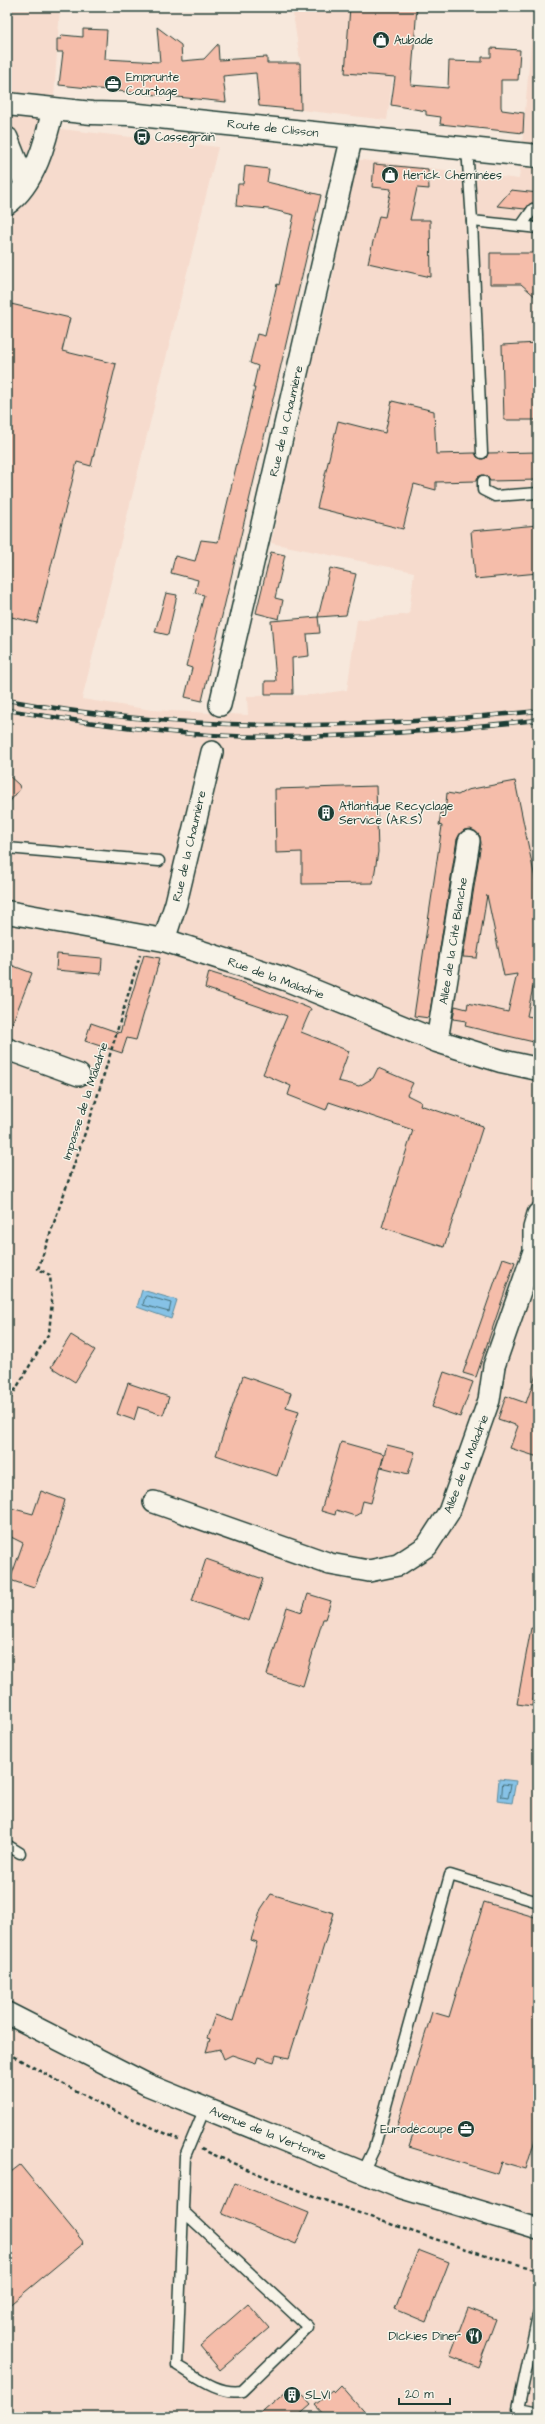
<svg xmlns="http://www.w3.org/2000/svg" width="545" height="2424" viewBox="0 0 545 2424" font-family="'Architects Daughter',sans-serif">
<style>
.built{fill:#f6dbcd}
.water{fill:#86c2e6;stroke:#5d8d9f}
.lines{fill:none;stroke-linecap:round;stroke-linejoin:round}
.shore{stroke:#48727b;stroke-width:1}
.building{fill:#f5bdaa;stroke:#1f3d34}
.lane-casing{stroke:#1f3d34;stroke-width:13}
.street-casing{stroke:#1f3d34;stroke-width:24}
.secondary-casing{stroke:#1f3d34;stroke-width:25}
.path{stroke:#1f3d34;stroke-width:2.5;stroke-dasharray:4 3;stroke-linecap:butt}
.lane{stroke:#f7f3e8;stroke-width:10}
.street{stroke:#f7f3e8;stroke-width:21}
.secondary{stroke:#f7f3e8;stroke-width:22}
.rail-casing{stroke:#1f3d34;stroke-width:4.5}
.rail{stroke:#f7f3e8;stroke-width:3;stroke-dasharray:9;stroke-linecap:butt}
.labels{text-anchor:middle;stroke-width:3;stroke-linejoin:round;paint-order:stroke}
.poi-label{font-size:12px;fill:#1f3d34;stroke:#f7f3e8;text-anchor:start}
.street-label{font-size:12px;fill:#1f3d34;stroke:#f7f3e8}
</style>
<rect width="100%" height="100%" fill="#f7e8dc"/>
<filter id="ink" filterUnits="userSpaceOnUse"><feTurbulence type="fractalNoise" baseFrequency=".025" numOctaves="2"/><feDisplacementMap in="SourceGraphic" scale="8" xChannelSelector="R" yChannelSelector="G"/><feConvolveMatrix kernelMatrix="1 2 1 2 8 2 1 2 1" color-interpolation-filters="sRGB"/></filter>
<g filter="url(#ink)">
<g class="built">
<polygon points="7,7 60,7 52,128 218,147 82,699 152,710 248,715 247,696 313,695 347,690 357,620 409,614 414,572 271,543 314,351 329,296 354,159 519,179 532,31 538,32 538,2417 7,2417"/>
<polygon points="292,7 417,7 411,79 393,77 387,120 301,110 300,60"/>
</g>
<g class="water">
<polygon points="142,1290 177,1300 171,1319 137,1307"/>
<polygon points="499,1779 516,1781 512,1803 497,1801"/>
</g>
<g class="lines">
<g class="shore">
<polygon points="147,1296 171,1303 169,1312 143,1305 145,1297"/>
<polygon points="503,1784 511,1785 508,1798 502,1797"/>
</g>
</g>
<g class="building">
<polygon points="350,7 417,7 411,85 448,88 449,61 482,62 482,57 491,57 491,48 520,50 518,80 501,80 501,107 502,110 524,113 523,133 440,124 441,117 426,115 426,111 391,105 395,77 345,73"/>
<polygon points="157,27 181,45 182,61 204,59 218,44 219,60 267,57 267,63 300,63 301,110 259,106 256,73 223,76 226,102 59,85 63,52 57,52 57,39 61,39 62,35 83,37 83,29 107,30 105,59 160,62"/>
<polygon points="374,164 428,169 429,189 417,188 410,220 430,220 431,277 368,263 379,216 385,217 391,189 372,187"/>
<polygon points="245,166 269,169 267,182 321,195 202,701 185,697 192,668 186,666 204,595 195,593 198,580 171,573 175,556 195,561 201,540 218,542 255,388 253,388 258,366 250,363 257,334 265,336 277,284 279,285 294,215 269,209 236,206 238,184 243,184"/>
<polygon points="511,190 538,193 538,205 531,203 525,209 497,206"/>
<polygon points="490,253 538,253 538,299 521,284 490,284"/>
<polygon points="11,304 70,318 62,351 116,364 91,466 77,462 37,623 7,616 7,320"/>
<polygon points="538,343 538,420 504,420 502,345"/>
<polygon points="392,401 434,411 436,454 475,453 477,457 482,459 486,458 488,453 538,452 538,480 490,481 487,476 483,475 478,477 476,481 436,482 436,490 414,484 403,529 317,508 338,421 385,433"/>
<polygon points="538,525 538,573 475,579 471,531"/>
<polygon points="271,552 285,555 275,598 283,600 279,619 256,613"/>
<polygon points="330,568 356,574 346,615 318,617"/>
<polygon points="166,593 177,595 168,635 155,632"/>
<polygon points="318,617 320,633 307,634 309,656 292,658 293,694 265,694 265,681 276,681 271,621"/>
<polygon points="7,774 19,785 20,789 7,805"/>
<polygon points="515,781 538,893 538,986 533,987 527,1016 538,1018 538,1043 465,1026 466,1021 453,1019 455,1006 467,1009 468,1003 508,1012 517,974 504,976 487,895 477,958 463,957 481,843 480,836 471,829 464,830 457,839 429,1018 414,1016 442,826 439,825 441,812 445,813 447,793 458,795 467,790"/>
<polygon points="376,786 378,852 373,883 302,884 302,852 276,853 275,789"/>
<polygon points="57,954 102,958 101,974 56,970"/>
<polygon points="144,955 160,958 136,1040 127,1038 122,1053 85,1041 91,1023 120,1033"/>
<polygon points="11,965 32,973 8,1034 7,975"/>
<polygon points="209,972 257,987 311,1009 301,1032 349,1051 338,1081 359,1086 373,1078 378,1068 413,1083 407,1095 421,1102 420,1105 483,1126 444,1247 382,1227 413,1130 329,1102 326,1110 288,1095 291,1086 263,1074 287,1016 205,988"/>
<polygon points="503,1258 515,1262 476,1377 463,1373"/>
<polygon points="71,1335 95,1350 75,1382 51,1367"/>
<polygon points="444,1372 473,1382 460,1417 432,1407"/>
<polygon points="536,1375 538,1375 538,1457 510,1448 518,1426 498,1419 506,1396 526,1403"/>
<polygon points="243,1376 291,1393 286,1407 299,1411 277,1476 216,1455"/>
<polygon points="128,1383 169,1397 163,1415 138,1407 134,1420 117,1414"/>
<polygon points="341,1442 384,1454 371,1503 363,1501 360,1513 355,1516 336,1510 335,1515 321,1511"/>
<polygon points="387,1445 415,1452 408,1474 381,1467"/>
<polygon points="41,1491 65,1500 54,1540 34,1588 10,1580 23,1543 7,1535 7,1507 33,1514"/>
<polygon points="206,1559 263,1579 249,1621 192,1601"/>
<polygon points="308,1594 331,1601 325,1619 323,1619 303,1686 267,1675 287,1607 302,1612"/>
<polygon points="531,1628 538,1629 538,1675 532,1706 517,1704"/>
<polygon points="271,1894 334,1913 289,2058 276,2055 274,2062 258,2057 256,2063 232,2055 224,2059 220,2049 206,2052 210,2039 207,2038 209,2032 215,2015 233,2021 257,1942 251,1940 261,1909"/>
<polygon points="484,1902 538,1918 538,2130 526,2169 502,2162 498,2174 409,2147 413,2135 396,2130 432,2012 449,2017"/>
<polygon points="20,2165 84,2243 7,2307 7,2175"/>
<polygon points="235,2183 309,2213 296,2244 222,2214"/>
<polygon points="418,2250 449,2262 426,2322 395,2309"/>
<polygon points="248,2304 269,2328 220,2370 200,2346"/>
<polygon points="468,2308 496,2319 478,2367 450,2356"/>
<polygon points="294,2385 311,2405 297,2417 257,2417"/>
<polygon points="341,2386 368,2417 326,2417 315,2405 332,2391 334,2393"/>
</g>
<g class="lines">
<g class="lane-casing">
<g id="lane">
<polyline points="467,148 472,221 538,228"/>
<polyline points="472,221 482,453"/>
<polyline points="521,226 533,209"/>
<polyline points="483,481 483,490 495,496 538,493"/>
<polyline points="7,848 159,861"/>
<polyline points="7,1845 20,1853"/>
<polyline points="363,2172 374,2149 450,1875 538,1902"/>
<path d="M 183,2211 L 308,2327 L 242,2391 C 218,2395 197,2377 177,2365 L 185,2156 L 205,2108"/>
<polyline points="538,2315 518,2409 538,2413"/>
</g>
</g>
<g class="street-casing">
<g id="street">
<polyline points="7,138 25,183"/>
<path d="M 7,204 C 35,184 46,141 53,109"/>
<polyline points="220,705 352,136"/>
<polyline points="164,940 176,903 212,752"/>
<polyline points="437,1041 469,841"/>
<polyline points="7,1049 79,1075"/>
<polyline points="154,1502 330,1564 369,1571 398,1565 427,1546 449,1512 489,1400 494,1366 534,1251 534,1228 538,1214"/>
<polyline points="7,2013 148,2085 396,2186 538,2229"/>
</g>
</g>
<g class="secondary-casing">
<g id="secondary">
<polyline points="7,104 92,113 129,114 538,156"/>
<polyline points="7,912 164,940 285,979 437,1041 501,1061 538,1069"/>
</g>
</g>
<g class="path">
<polyline points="7,1404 49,1333 52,1301 50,1275 38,1269 95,1104 140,955"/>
<polyline points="7,2053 104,2106 178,2139"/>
<path d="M 201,2149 C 310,2198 423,2238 538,2270"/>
</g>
<use href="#lane" class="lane"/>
<use href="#street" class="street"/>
<use href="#secondary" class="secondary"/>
<g class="rail-casing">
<g id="rail">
<path d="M 7,700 C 189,734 355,729 538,711"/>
<path d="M 7,710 C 69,720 131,729 193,734 C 308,742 424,732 538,720"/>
</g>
</g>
<use href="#rail" class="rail"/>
</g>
</g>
<defs>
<g id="shop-disc" transform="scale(0.9)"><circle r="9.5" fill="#1f3d34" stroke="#f7f3e8"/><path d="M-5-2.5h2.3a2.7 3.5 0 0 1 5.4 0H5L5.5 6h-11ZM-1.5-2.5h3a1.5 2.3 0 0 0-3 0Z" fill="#fff"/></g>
<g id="office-disc" transform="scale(0.9)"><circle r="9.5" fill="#1f3d34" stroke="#f7f3e8"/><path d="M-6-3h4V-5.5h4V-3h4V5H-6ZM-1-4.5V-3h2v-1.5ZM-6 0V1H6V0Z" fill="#fff"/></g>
<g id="bus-disc" transform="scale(0.9)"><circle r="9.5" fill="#1f3d34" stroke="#f7f3e8"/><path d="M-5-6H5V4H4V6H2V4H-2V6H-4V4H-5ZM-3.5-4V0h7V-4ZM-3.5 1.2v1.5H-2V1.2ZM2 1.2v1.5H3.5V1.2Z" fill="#fff"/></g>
<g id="building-disc" transform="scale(0.9)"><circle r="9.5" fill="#1f3d34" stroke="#f7f3e8"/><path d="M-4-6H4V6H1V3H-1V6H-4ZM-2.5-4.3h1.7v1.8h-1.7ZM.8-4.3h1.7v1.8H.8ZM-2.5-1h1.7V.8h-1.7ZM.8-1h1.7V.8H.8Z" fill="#fff"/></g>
<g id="restaurant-disc" transform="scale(0.9)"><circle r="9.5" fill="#1f3d34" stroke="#f7f3e8"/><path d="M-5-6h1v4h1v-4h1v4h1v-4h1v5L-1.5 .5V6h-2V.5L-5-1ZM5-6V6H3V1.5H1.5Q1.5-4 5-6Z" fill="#fff"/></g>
</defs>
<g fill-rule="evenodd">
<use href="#shop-disc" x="381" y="40"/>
<use href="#office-disc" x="113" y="84"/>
<use href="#bus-disc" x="142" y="137"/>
<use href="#shop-disc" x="390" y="175"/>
<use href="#building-disc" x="326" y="813"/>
<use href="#office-disc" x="466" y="2129"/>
<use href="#restaurant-disc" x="474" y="2336"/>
<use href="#building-disc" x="292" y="2395"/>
</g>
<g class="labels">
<g class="poi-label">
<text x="394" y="44">Aubade</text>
<text x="126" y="81">Emprunte<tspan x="126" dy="14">Courtage</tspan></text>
<text x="155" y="141">Cassegrain</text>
<text x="403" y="179">Herick Cheminées</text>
<text x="339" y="810">Atlantique Recyclage<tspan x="339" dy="14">Service (A.R.S)</tspan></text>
<text x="453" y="2133" text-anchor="end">Eurodécoupe</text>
<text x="461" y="2340" text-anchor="end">DIckies Diner</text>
<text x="305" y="2399">SLVI</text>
</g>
<g class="street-label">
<text transform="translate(273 128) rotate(6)" y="4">Route de Clisson</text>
<text transform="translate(286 421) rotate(-77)" y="4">Rue de la Chaumière</text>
<text transform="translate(189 846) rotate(-77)" y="4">Rue de la Chaumière</text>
<text transform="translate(453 941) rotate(-81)" y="4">Allée de la Cité Blanche</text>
<text transform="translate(276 978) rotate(20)" y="4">Rue de la Maladrie</text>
<text transform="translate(85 1101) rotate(-72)" y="4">Impasse de la Maladrie</text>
<text transform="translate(466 1464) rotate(-69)" y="4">Allée de la Maladrie</text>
<text transform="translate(268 2133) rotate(22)" y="4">Avenue de la Vertonne</text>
</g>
</g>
<rect width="545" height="2424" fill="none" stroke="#f7f3e8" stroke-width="24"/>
<rect x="12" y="12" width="521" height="2400" fill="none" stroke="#1f3d34" stroke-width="1.5" filter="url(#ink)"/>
<path d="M399 2398v6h51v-6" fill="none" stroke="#1f3d34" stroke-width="2"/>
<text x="405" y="2398" font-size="12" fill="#1f3d34" stroke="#f7f3e8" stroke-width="3" paint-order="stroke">20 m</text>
</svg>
